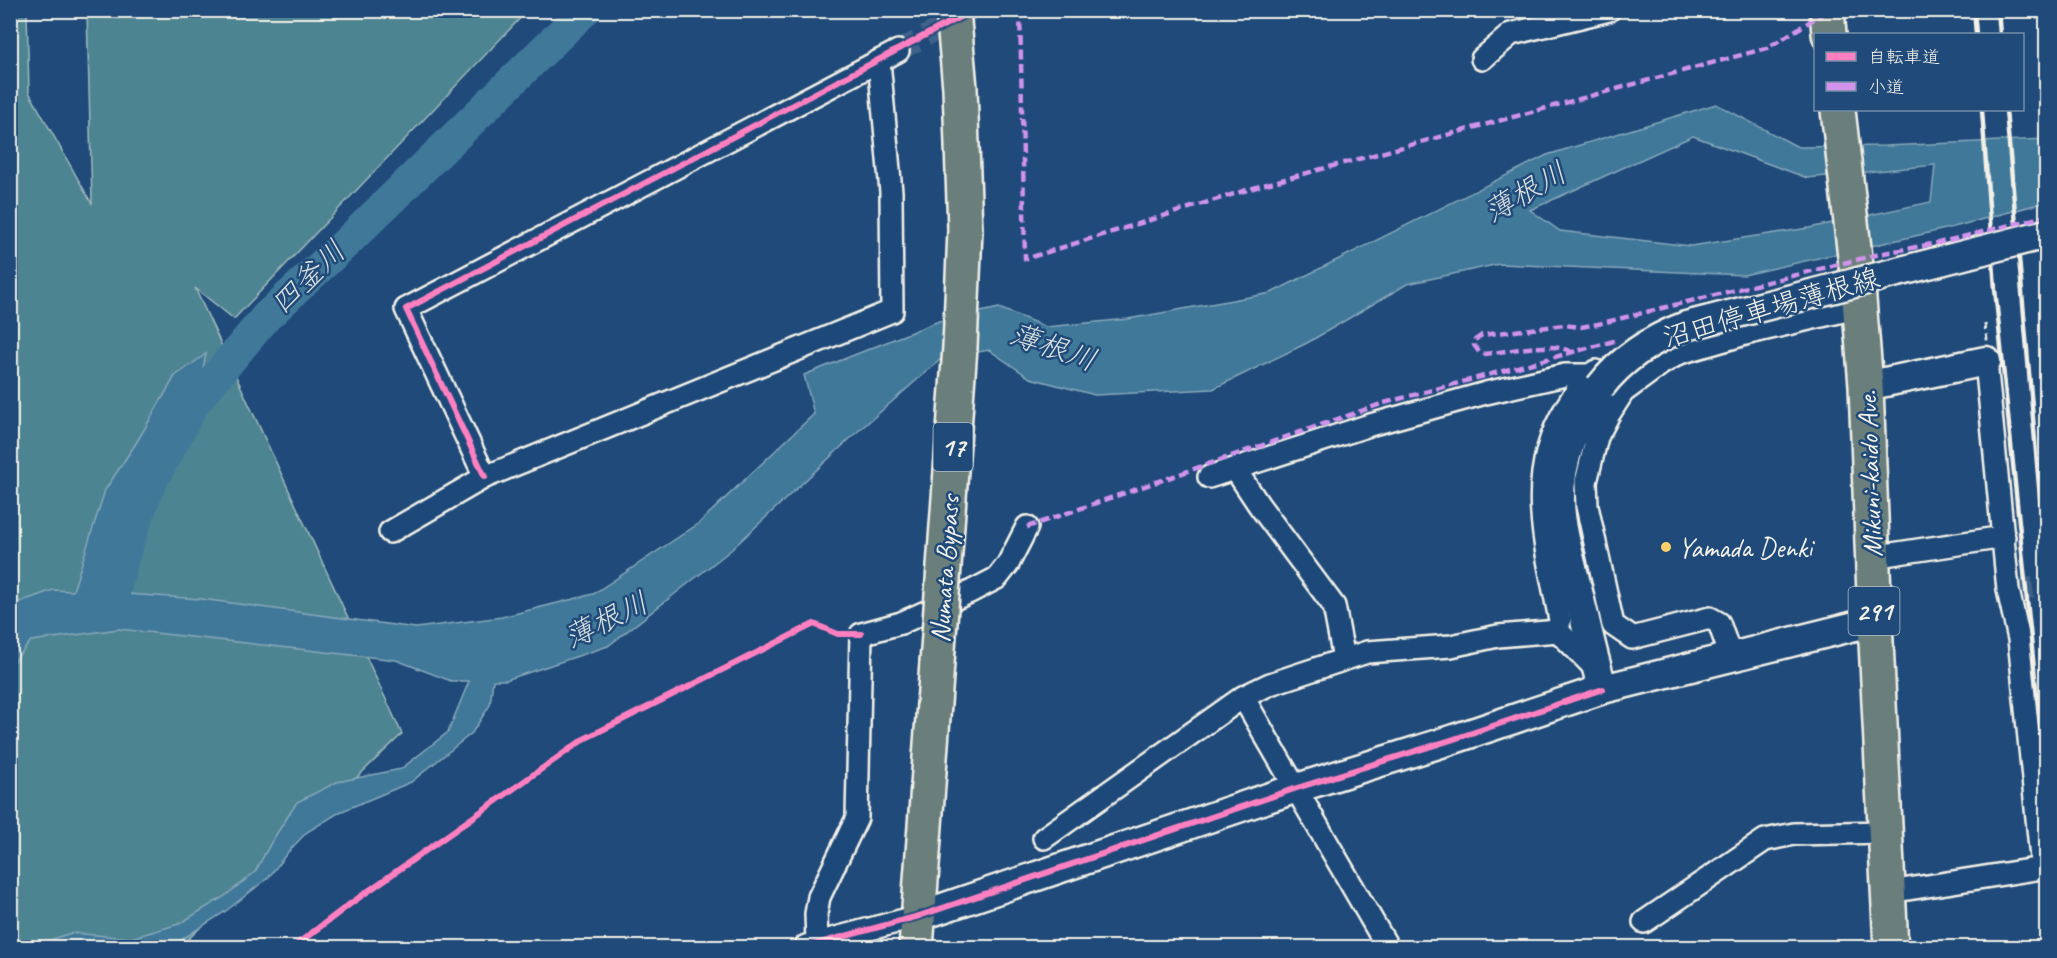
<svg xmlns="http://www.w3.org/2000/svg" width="2057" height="958" viewBox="0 0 2057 958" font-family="Caveat,'Klee One',sans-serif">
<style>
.green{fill:#4e8491;stroke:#a1babc;stroke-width:1.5}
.water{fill:#40789a;stroke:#88a8b9;stroke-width:1.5;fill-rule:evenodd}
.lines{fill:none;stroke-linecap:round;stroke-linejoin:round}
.river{stroke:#40789a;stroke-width:32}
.street-tunnel{stroke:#3f638a;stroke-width:21;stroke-dasharray:21 10;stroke-linecap:butt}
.street-casing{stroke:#f4f1e8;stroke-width:26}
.secondary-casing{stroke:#f4f1e8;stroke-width:33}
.highway-casing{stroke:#f4f1e8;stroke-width:38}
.path{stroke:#f4f1e8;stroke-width:3;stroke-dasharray:6 4.5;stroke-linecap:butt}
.street{stroke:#1f4a7a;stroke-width:21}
.secondary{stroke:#1f4a7a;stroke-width:28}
.highway{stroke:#6b7f7c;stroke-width:33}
.rail{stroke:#f4f1e8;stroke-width:4.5}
.secondary-bridge-casing{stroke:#f4f1e8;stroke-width:33;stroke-linecap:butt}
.highway-bridge-casing{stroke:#f4f1e8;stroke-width:38;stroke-linecap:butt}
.secondary-bridge{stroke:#1f4a7a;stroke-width:28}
.highway-bridge{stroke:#6b7f7c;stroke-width:33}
.quiet{stroke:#d193ec;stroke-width:4.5;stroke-dasharray:9 4.5;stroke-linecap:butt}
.cycleway-casing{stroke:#1f4a7a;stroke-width:10}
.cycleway{stroke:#ff80c0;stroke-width:6}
.poi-dot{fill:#ffd166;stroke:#1f4a7a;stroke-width:2}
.labels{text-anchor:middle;stroke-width:5;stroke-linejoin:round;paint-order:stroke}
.shield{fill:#1f4a7a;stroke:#b4bfc7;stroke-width:1.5}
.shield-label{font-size:27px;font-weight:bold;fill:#f4f1e8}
.street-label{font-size:28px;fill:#f4f1e8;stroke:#1f4a7a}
.poi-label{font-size:28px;fill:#f4f1e8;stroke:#1f4a7a;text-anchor:start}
.water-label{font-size:30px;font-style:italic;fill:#d9dfdc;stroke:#1f4a7a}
</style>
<rect width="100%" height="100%" fill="#1f4a7a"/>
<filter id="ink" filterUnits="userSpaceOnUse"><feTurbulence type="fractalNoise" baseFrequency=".0167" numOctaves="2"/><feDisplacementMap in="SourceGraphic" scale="12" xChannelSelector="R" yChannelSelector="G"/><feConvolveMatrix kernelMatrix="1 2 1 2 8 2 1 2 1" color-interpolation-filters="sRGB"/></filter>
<g filter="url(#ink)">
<polygon class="green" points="10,11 27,11 29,92 92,204 87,11 527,11 234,319 195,288 402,734 180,947 11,947"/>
<path class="water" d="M 1716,104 L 1798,147 L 1885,146 L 2046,139 L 2046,202 L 1950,228 L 1744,275 L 1499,264 L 1407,284 L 1307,343 L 1213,389 L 1095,395 L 1030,378 L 989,350 L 941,359 L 856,433 L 731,550 L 608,646 L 506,680 L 493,680 L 490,705 L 472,733 L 411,782 L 340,812 L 307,832 L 288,852 L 269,877 L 226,911 L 181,940 L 139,947 L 29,947 L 71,933 L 131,938 L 179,924 L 225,896 L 255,872 L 272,841 L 297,802 L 337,782 L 401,769 L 448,732 L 469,681 L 451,681 L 396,660 L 119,629 L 31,641 L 11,665 L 11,605 L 53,590 L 73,591 L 105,490 L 138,440 L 175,376 L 206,354 L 202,373 L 166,425 L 116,532 L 112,593 L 201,599 L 416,628 L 502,617 L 593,594 L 698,524 L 814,414 L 804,375 L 939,321 L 999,308 L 1046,327 L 1128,319 L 1271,293 L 1547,155 ZM 1693,136 L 1807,178 L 1935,165 L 1931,202 L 1809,228 L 1691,246 L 1560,231 L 1530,210 Z"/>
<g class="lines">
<polyline class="river" points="112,600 125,551 147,490 194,403 266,317 347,242 585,10"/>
<g class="street-tunnel">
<polyline points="898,51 973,10"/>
<polyline points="2012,590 2046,586"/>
</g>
<g class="street-casing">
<g id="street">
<polyline points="1482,59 1511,34 1609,10"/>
<polyline points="1235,469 1259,505 1334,606 1344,659"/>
<polyline points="485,477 406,309 898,51"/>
<polyline points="1209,477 1370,425 1486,393 1565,375 1589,375"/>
<polyline points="390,532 485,477 892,311 891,192 879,61"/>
<polyline points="1872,557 2004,537"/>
<path d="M 1558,631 L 1560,620 C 1546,546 1523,476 1567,406 C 1575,393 1583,379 1596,371"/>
<polyline points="1731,657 1719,623 1710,618 1632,638 1613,625 1587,506 1586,482 1597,437 1609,414 1623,392 1661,364 1680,353 1749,333 1860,307"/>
<polyline points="1243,697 1388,948"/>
<polyline points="1044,838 1243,697 1270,684 1367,652 1451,646 1498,636 1558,631 1597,670"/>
<polyline points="1889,892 2042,868 2019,639 2008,590 1986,361"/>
<polyline points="1644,922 1765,840 1794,834 1885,832"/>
<polyline points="806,946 919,916"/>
<polyline points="814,948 817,942 816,914 819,897 857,818 861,634 901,623 970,592 997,578 1008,564 1027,527"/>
</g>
</g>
<g class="secondary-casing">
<g id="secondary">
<polyline points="1866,386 1986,361"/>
<path d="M 1600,387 C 1576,418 1559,462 1560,502 C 1561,533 1572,565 1579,596 C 1587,627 1593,658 1603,689"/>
<polyline points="919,916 1297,788 1451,740 1603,689 1875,621"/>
</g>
</g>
<g class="highway-casing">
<g id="highway">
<polyline points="953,10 960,88 965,230"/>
<polyline points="1827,10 1829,34"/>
<polyline points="1838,110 1857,274 1866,386 1875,621 1891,948"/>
<polyline points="916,948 937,663"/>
</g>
</g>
<g class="path">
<polyline points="1985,324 1987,341"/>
<polyline points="2043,324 2046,324"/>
</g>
<use href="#street" class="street"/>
<use href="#secondary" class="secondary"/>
<use href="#highway" class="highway"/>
<g class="rail">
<polyline points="1974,10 1976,34"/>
<polyline points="1998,10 2000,34"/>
<polyline points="1982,110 1995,289 2046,785"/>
<polyline points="2006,110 2046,566"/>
</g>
<g class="secondary-bridge-casing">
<path id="secondary-bridge" d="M 1600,387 C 1622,358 1652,339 1686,326 L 2046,234"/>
</g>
<g class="highway-bridge-casing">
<polyline id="highway-bridge" points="937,663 960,347 965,230"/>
</g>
<use href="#secondary-bridge" class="secondary-bridge"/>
<use href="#highway-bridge" class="highway-bridge"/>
<g class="quiet">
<polyline points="1020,10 1025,259 1263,185 1767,48 1827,11"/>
<path d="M 1572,352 C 1550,341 1511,351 1485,354 L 1479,352 L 1474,345 L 1475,340 L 1482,335 L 1564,325 L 1581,327 L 1598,324 L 1884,253 L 1938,243 L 2046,216"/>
<polyline points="1027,527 1384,403 1614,341"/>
</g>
<g class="cycleway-casing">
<g id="cycleway">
<polyline points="485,477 406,309 973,10"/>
<polyline points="292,948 350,904 584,739 814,624 838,634 861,634"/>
<polyline points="802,948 919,916 1297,788 1451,740 1603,689"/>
</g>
</g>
<use href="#cycleway" class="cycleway"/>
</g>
</g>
<circle class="poi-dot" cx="1666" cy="547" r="6"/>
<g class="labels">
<g class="shield">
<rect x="933.5" y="423" width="39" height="48" rx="4.5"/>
<rect x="1848.5" y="587" width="51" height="48" rx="4.5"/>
</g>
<g class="shield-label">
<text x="953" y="456">17</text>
<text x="1874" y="620">291</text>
</g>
<g class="street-label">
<text transform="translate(1771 307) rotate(-16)" y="10">沼田停車場薄根線</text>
<text transform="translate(1869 474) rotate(-92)" y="10">Mikuni-kaido Ave.</text>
<text transform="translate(944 569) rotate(-86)" y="10">Numata Bypass</text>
</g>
<g class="poi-label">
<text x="1678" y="557">Yamada Denki</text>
</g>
<g class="water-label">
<text transform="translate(1525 192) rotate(-30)" y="10">薄根川</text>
<text transform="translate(308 277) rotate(-44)" y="10">四釜川</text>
<text transform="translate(1053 347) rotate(19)" y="10">薄根川</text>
<text transform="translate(606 620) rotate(-26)" y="10">薄根川</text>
</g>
</g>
<rect width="2057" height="958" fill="none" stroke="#1f4a7a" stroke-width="36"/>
<rect x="18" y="18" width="2021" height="922" fill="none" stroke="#f4f1e8" stroke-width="2" filter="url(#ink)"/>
<rect x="1814" y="33" width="210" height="78" fill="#1f4a7a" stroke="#748da6" stroke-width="1.5"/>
<rect x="1826" y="52" width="30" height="9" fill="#ff80c0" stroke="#748da6" stroke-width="1.5"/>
<text x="1868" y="63" font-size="18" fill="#f4f1e8">自転車道</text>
<rect x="1826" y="82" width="30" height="9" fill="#d193ec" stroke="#748da6" stroke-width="1.5"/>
<text x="1868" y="93" font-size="18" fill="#f4f1e8">小道</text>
</svg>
